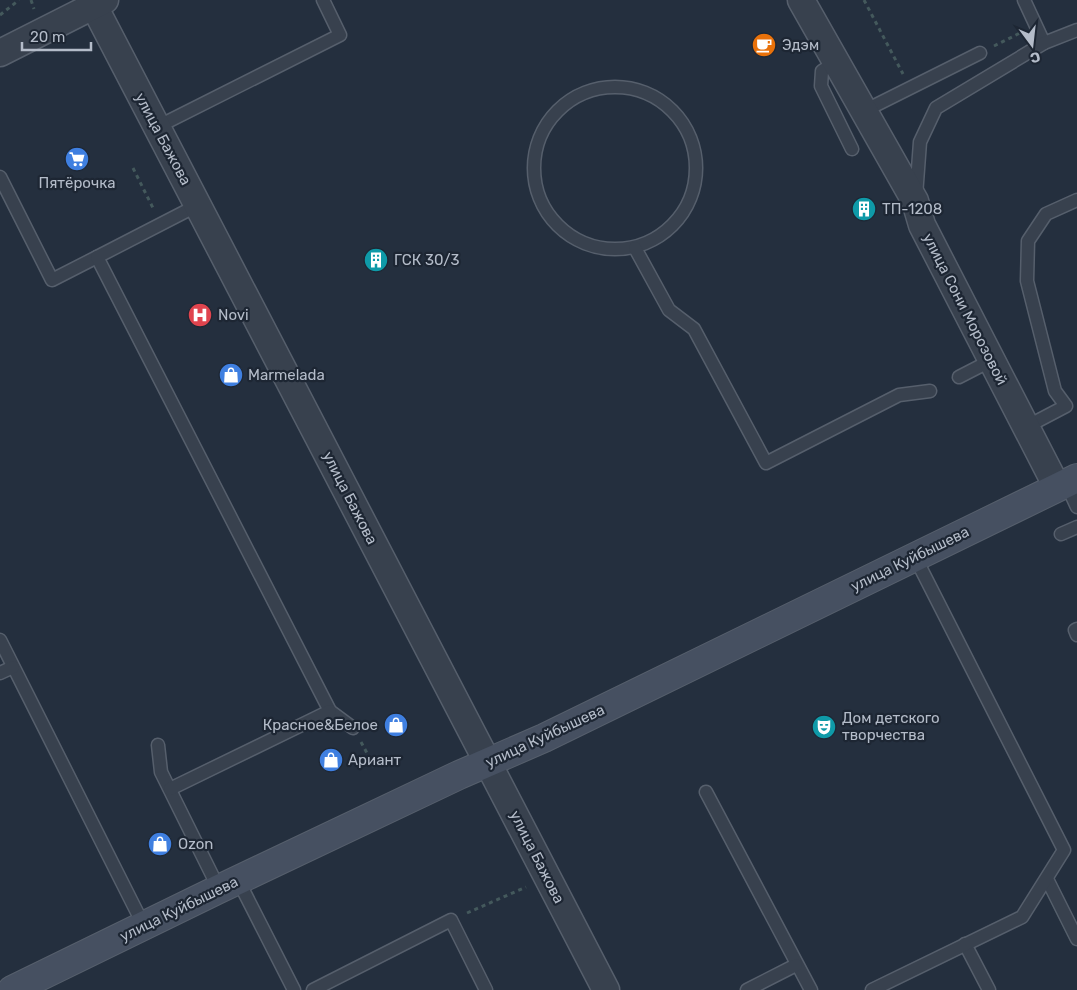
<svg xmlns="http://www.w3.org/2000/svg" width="1077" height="990" viewBox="0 0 1077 990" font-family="Rubik,sans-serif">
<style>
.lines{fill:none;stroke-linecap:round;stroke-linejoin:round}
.lane-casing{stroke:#565f6c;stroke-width:15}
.street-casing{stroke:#565f6c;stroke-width:29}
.secondary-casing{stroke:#565f6c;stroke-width:30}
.path{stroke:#44595c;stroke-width:3;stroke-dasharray:4 4;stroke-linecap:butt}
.lane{stroke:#38414e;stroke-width:12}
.street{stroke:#38414e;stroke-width:26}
.secondary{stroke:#465061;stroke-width:28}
.labels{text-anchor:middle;stroke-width:4.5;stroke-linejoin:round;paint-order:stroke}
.poi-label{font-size:15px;fill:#b4bcc9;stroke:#1d2633;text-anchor:start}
.street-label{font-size:15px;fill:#b4bcc9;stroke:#1d2633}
</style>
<rect width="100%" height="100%" fill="#242f3e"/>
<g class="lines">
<g class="lane-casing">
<g id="lane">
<polyline points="1024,0 1044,43"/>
<polyline points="836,62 822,71 821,86 852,149"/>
<circle cx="615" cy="168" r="81"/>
<polyline points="864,111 980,53"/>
<polyline points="157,127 340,35 323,0"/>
<polyline points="0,177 52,280 97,257"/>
<polyline points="916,196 920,142 936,108 1044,43 1077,30"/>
<polyline points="198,205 97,257 330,711 353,728"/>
<polyline points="635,248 669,310 694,329 766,463 899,395 930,391"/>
<polyline points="959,377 992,360"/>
<polyline points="1026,427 1066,406 1055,391 1027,281 1028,241 1046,214 1077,200"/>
<polyline points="1066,483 1077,507"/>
<polyline points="1061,534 1077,527"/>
<polyline points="1077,629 1075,630 1077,635"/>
<polyline points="0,640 144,926"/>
<polyline points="0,673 13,667"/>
<polyline points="158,745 161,772 219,889"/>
<polyline points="170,789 330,711"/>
<polyline points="706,792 811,990"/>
<polyline points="1047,879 1077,939"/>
<polyline points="238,880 294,990"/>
<polyline points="965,944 989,990"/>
<polyline points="313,990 451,920 486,990"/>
<polyline points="747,990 796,965"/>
<polyline points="872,990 1022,917 1064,850 915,557"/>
</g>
</g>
<g class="street-casing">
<g id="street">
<polyline points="801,0 915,201 922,225 1057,487"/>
<polyline points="94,6 606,990"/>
<polyline points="0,53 105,0"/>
</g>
</g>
<g class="secondary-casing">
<polyline id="secondary" points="12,990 219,889 459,775 544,738 1077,478"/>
</g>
<g class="path">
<polyline points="31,0 34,9"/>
<polyline points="864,0 903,74"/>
<polyline points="0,15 19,0"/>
<polyline points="994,46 1022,32"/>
<polyline points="133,168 154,210"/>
<polyline points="361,742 376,770"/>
<polyline points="467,913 526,887"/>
</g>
<use href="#lane" class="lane"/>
<use href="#street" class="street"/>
<use href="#secondary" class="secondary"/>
</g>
<defs>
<g id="cafe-disc" transform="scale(1.25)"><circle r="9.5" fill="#e8710a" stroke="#1d2633"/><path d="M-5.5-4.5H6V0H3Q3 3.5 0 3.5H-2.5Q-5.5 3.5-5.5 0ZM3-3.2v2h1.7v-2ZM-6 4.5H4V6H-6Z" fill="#fff"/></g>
<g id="supermarket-disc" transform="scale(1.25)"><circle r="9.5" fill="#3f7fe0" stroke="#1d2633"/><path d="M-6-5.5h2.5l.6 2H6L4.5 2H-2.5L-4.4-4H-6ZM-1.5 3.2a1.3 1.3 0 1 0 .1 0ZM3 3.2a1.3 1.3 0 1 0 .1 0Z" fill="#fff"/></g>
<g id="building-disc" transform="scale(1.25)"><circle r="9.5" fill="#0f9aa8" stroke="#1d2633"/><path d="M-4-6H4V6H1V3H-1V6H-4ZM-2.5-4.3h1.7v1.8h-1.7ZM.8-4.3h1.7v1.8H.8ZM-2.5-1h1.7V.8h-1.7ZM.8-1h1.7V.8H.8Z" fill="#fff"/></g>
<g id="hospital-disc" transform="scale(1.25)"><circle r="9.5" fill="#e0444e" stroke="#1d2633"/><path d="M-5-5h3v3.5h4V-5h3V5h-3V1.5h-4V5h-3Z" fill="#fff"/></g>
<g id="shop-disc" transform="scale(1.25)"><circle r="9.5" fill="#3f7fe0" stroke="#1d2633"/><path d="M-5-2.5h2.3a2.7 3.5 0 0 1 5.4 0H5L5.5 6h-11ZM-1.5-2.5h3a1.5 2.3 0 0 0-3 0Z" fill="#fff"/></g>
<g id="theatre-disc" transform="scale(1.25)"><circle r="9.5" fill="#0f9aa8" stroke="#1d2633"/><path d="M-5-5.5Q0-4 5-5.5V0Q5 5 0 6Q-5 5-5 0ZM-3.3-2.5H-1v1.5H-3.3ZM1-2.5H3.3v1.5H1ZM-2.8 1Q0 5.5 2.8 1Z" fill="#fff"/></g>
</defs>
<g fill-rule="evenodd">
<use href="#cafe-disc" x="764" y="45"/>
<use href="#supermarket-disc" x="77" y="159"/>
<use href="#building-disc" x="864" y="209"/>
<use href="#building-disc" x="376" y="260"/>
<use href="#hospital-disc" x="200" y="315"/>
<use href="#shop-disc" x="231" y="375"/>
<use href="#shop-disc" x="396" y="725"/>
<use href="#theatre-disc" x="824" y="727"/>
<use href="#shop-disc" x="331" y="760"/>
<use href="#shop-disc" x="160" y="844"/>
</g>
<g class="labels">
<g class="poi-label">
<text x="782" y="50">Эдэм</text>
<text x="77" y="188" text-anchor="middle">Пятёрочка</text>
<text x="882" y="214">ТП-1208</text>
<text x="394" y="265">ГСК 30/3</text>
<text x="218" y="320">Novi</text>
<text x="248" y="380">Marmelada</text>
<text x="842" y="723">Дом детского<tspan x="842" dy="17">творчества</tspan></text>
<text x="378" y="730" text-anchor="end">Красное&amp;Белое</text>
<text x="348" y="765">Ариант</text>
<text x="178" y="849">Ozon</text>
</g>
<g class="street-label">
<text transform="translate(163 139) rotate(62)" y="5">улица Бажова</text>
<text transform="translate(965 309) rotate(63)" y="5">улица Сони Морозовой</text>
<text transform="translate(350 498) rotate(63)" y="5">улица Бажова</text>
<text transform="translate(910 559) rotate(-26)" y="5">улица Куйбышева</text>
<text transform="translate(545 736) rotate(-25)" y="5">улица Куйбышева</text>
<text transform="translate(537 857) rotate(63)" y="5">улица Бажова</text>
<text transform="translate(179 909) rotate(-26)" y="5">улица Куйбышева</text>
</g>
</g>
<g transform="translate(1032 45) rotate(165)" stroke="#1d2633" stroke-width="4" paint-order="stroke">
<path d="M0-4L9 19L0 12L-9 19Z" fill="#b4bcc9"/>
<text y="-8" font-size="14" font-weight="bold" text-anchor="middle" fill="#b4bcc9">С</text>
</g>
<path d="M22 42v8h69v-8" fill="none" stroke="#b4bcc9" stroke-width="2.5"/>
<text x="30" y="42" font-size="15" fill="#b4bcc9" stroke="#1d2633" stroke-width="4" paint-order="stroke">20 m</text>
</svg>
